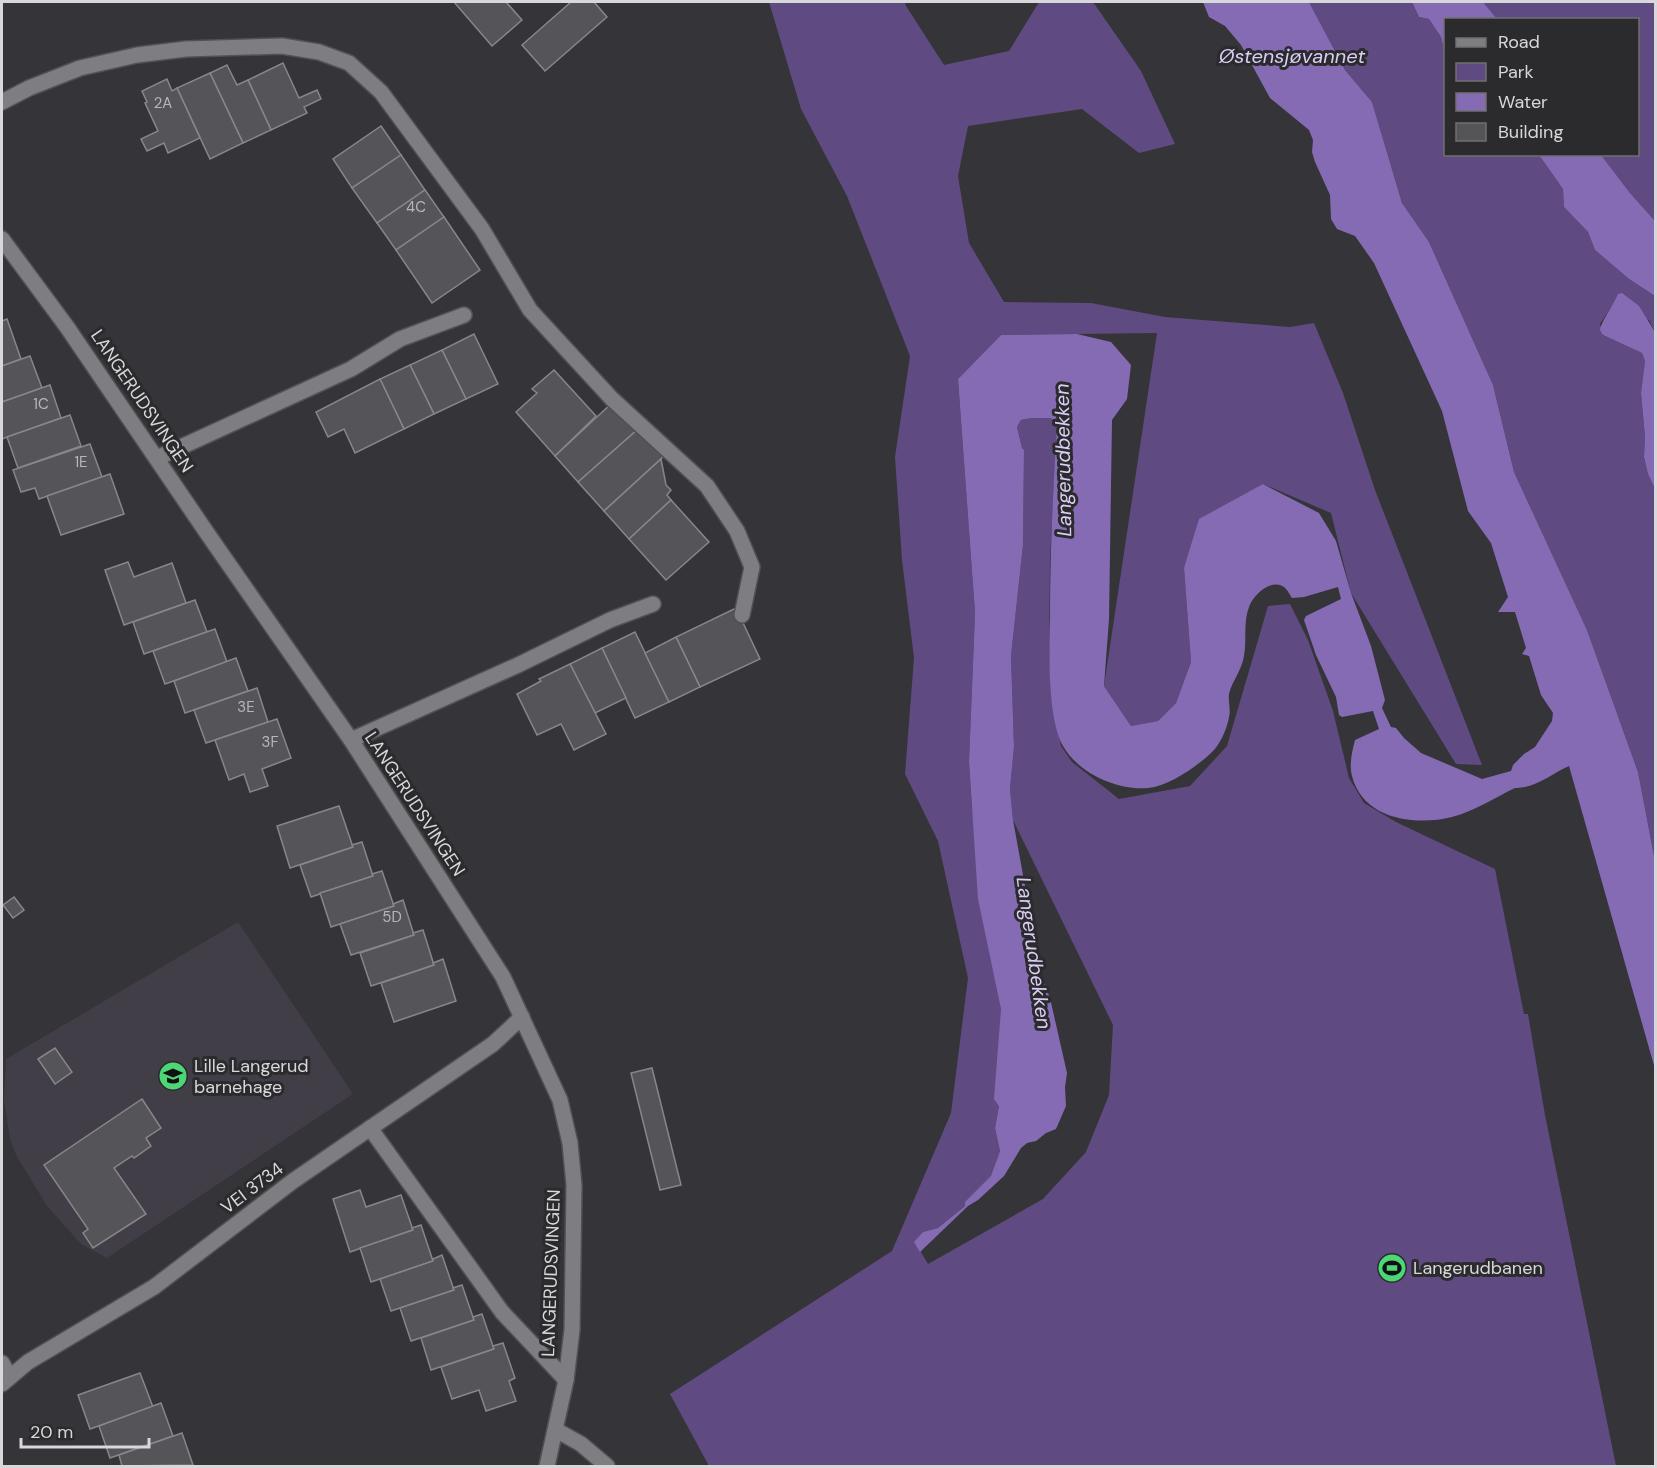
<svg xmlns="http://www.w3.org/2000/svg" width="1657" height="1468" viewBox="0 0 1657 1468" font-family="'DM Sans',sans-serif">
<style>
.built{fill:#413e47}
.green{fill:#5f4b81}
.water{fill:#856bb4}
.building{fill:#555458;stroke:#88868b;stroke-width:1.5}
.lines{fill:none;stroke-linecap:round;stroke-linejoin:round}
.minor-casing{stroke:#515053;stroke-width:18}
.minor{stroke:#7e7d82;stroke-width:15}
.labels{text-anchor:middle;stroke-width:6;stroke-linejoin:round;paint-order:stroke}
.number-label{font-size:15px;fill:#b7b6ba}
.street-label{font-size:18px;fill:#d8d7da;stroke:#2b2a2d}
.poi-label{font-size:18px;fill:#d8d7da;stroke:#2b2a2d;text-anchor:start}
.water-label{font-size:20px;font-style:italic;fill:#dbcef6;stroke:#2b2a2d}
</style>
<rect width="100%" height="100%" fill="#353438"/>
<polygon class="built" points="238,922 353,1094 107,1258 81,1244 47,1206 16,1155 10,1139 4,1100 6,1059"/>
<g class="green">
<polygon points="769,2 905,2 906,6 944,65 1009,51 1039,2 1093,2 1141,71 1175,144 1139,153 1082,109 968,126 958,176 969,243 1004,302 1091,303 1165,317 1290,327 1314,323 1343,393 1375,490 1482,765 1456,764 1351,593 1331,513 1263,484 1184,568 1191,662 1176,703 1158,721 1131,726 1104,686 1157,333 1001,335 958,379 975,613 969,762 972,809 1001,1009 999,1106 995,1128 1000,1151 991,1177 965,1206 938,1228 923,1232 915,1242 928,1264 1043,1199 1086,1152 1109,1095 1113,1025 1013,820 1010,789 1014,747 1011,656 1023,545 1024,451 1022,448 1017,427 1021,420 1031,418 1051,418 1057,425 1050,560 1049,650 1051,696 1061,746 1072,762 1119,799 1190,786 1227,746 1268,606 1290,604 1308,640 1333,711 1349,778 1364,803 1396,822 1495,869 1524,1014 1528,1014 1545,1115 1616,1466 709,1466 670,1394 892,1251 951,1113 968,978 938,841 905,774 914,658 902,560 895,457 910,356 847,196 801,109"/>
<polygon points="1309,2 1412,2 1419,17 1429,19 1441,37 1445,53 1446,154 1539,155 1563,189 1564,207 1588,232 1595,250 1629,279 1655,296 1655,332 1649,320 1612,306 1600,324 1603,335 1642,353 1645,361 1641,393 1645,437 1644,457 1648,474 1656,488 1655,861 1638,772 1587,630 1514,472 1493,385 1429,242 1402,203 1372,102 1345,70"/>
<polygon points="1483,2 1655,2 1655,221 1630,193 1601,155 1638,154 1638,20 1497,19"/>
</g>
<g class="water">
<path d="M 1203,2 L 1309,2 L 1345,70 L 1372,102 L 1402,203 L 1429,242 L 1493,385 L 1514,472 L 1587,630 L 1638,772 L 1655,861 L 1655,1069 L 1569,766 C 1553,773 1534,789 1515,788 C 1494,798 1475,811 1452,817 C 1416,826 1363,820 1352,776 C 1349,765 1352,751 1355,740 L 1379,729 L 1373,711 L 1342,717 L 1339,715 L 1336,697 L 1316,655 L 1304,620 L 1306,616 L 1341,599 L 1338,587 L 1304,597 L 1292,598 C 1290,595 1287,589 1284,587 C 1271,578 1253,595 1249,607 C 1243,622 1247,641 1244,656 C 1242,670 1232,681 1229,694 C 1228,702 1231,710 1229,717 C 1227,729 1220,745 1211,753 C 1196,767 1169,786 1148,788 C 1118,791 1078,773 1063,746 C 1047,717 1049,649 1050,616 C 1050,552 1053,489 1057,425 L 1051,418 L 1031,418 L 1021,420 L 1017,427 L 1022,448 L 1024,450 L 1023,545 L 1011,656 L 1014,747 L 1010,789 L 1013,820 L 1029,908 L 1034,959 L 1050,998 L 1067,1073 L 1065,1087 L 1066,1106 L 1056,1129 L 1046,1133 L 1036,1141 L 1027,1143 L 1021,1148 L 1004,1176 L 978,1200 L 968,1206 L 920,1252 L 914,1242 L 923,1232 L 938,1228 L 965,1206 L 965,1202 L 991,1176 L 1000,1151 L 995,1128 L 999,1106 L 994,1099 L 1001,1009 L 978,899 L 969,762 L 975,613 L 958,379 L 1001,335 L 1077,334 L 1111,342 L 1131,365 L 1127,399 L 1112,420 L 1109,619 L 1104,686 L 1131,726 L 1158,721 L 1176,703 L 1191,662 L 1184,568 L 1199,519 L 1263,484 L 1319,513 L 1336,541 L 1351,593 L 1371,646 L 1385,700 L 1382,708 L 1391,727 L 1396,728 L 1404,738 L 1421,753 L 1482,779 L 1511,771 L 1513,765 L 1524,754 L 1535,747 L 1552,721 L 1553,713 L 1541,695 L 1529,656 L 1522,654 L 1526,648 L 1515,612 L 1498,612 L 1508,597 L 1491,543 L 1468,511 L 1442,411 L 1374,263 L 1355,236 L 1337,229 L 1331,219 L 1330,195 L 1315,162 L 1312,152 L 1313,140 L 1309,130 L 1270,98 L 1241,45 L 1225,26 L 1209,17 Z"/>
<polygon points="1412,2 1483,2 1497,19 1446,20 1445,53 1441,37 1429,19 1419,17"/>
<polygon points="1539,155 1601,155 1630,193 1655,221 1655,296 1629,279 1595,250 1588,232 1564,207 1563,189"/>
<path d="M 1622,293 L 1639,306 L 1655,332 L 1655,488 L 1648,474 L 1644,457 L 1645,437 L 1641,393 L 1645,361 L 1642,353 L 1603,335 L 1600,330 C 1601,322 1614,304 1618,294 Z"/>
</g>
<g class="building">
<polygon points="454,2 506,2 522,20 492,46"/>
<polygon points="571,2 594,2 607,17 545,71 522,45"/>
<polygon points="283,63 299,98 317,90 321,99 304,107 307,113 271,130 248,80"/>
<polygon points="227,65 237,85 248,80 271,130 243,143 210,73"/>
<polygon points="210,73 243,143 210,159 177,88"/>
<polygon points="167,79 172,91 177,88 200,138 168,153 164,143 147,151 141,139 158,131 145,103 147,102 142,91"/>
<polygon points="381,126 401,155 352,188 333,159"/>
<polygon points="401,155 425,190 377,223 352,188"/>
<polygon points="425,190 444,217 396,250 377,223"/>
<polygon points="444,217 480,270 432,303 396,250"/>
<polygon points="7,319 21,359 2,366 2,321"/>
<polygon points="474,334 498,384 466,399 442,350"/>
<polygon points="442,350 466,399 434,414 410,365"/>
<polygon points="30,356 42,388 2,402 2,366"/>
<polygon points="410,365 434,414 404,429 380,379"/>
<polygon points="554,370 596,416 555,456 516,412 537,393 532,389"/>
<polygon points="380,379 404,429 355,453 344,429 328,437 316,412"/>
<polygon points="50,385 61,418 2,439 2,402"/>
<polygon points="613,402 638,429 578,482 555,456"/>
<polygon points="70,415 81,446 18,468 7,437"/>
<polygon points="637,430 663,457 604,511 578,482"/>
<polygon points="90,444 102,477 39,499 35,488 21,492 13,470"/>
<polygon points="661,459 666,485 671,490 667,495 671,500 629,539 604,511"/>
<polygon points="110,474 124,514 61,535 47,496"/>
<polygon points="671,500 709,542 666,580 629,539"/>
<polygon points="128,562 134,577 172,563 186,603 124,625 105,570"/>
<polygon points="195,600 207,632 144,654 133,622"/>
<polygon points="736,608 760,659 700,687 676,637"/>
<polygon points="215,629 227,662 165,684 153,651"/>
<polygon points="635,632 669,702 635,718 602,648"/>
<polygon points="676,637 700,687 669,702 645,653"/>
<polygon points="602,648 626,698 595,713 570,664"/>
<polygon points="236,658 248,691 185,713 174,681"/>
<polygon points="570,664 606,734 574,750 561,724 537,735 517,694 541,681 539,679"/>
<polygon points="257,688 268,722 206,743 194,710"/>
<polygon points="277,719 291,758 262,769 268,786 250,792 244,774 229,780 215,740"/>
<polygon points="339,806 353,847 290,868 277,826"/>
<polygon points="362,842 373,876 311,897 300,865 353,847 352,845"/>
<polygon points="382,871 394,906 331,927 320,893 373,876 372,874"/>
<polygon points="14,897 24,910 13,918 3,905"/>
<polygon points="403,900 414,935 351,955 340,924 394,906 393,904"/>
<polygon points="423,930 434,965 371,986 360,953 414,935 413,933"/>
<polygon points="443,959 456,1001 394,1022 381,983 434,965 433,963"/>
<polygon points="55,1048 72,1072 55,1084 38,1059"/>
<polygon points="652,1068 681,1185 660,1190 631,1073"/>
<polygon points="142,1099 161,1128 146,1138 151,1146 134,1158 132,1156 114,1168 146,1214 93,1248 83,1233 88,1229 44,1165"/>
<polygon points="360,1190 366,1207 401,1195 413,1230 350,1252 333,1199"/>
<polygon points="421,1225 433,1261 371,1282 360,1248 413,1230 412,1228"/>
<polygon points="442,1255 454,1290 391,1311 380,1279 433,1261 433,1259"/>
<polygon points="462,1285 474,1320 411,1341 400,1308 454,1290 453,1288"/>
<polygon points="482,1314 494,1349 431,1370 421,1338 474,1320 473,1317"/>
<polygon points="503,1343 515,1378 509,1381 516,1401 486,1411 479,1390 452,1399 441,1367 494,1349 493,1346"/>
<polygon points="140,1373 153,1407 90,1429 78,1395"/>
<polygon points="161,1403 173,1436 110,1458 99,1426"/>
<polygon points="182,1433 193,1465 122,1466 119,1455"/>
</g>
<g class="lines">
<g class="minor-casing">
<g id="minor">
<polyline points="2,102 29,88 80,68 137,55 186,49 282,46 319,52 349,63 381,92 482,229 530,310 612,399 707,486 737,531 752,567 742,615"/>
<polyline points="2,239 67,327 207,533 351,740 503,977 560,1100 570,1143 574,1185 572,1330 566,1380 547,1466"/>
<polyline points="157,458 351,369 400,339 464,315"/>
<polyline points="351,740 518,665 610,620 653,604"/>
<polyline points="370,1128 502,1312 566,1380"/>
<polyline points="2,1363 10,1377"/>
<polyline points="2,1384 28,1362 154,1287 293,1181 493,1044 522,1017"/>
<polyline points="556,1430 581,1444 607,1466"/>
</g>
</g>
<use href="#minor" class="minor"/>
</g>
<defs>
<g id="school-disc" transform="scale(1.5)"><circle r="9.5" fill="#4dd676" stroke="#2b2a2d"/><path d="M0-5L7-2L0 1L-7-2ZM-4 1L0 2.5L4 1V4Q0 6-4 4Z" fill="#111"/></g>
<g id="stadium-disc" transform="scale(1.5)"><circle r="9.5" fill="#4dd676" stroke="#2b2a2d"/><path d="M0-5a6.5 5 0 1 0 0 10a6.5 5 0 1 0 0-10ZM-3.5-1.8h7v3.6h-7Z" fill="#111"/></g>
</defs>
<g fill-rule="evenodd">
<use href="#school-disc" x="173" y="1076"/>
<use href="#stadium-disc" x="1392" y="1268"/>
</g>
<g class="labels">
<g class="number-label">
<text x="163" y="108">2A</text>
<text x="416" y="212">4C</text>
<text x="41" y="409">1C</text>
<text x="81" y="467">1E</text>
<text x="246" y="712">3E</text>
<text x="270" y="747">3F</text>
<text x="392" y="922">5D</text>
</g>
<g class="street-label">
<text transform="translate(142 401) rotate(56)" y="6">LANGERUDSVINGEN</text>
<text transform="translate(415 804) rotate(57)" y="6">LANGERUDSVINGEN</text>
<text transform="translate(252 1188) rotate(-37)" y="6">VEI 3734</text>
<text transform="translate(551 1273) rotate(-88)" y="6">LANGERUDSVINGEN</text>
</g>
<g class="poi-label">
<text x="194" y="1072">Lille Langerud<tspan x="194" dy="21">barnehage</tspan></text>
<text x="1413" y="1274">Langerudbanen</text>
</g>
<g class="water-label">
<text x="1292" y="63">Østensjøvannet</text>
<text transform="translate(1063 460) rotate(-91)" y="7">Langerudbekken</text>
<text transform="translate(1034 953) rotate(82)" y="7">Langerudbekken</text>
</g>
</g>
<rect width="1657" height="1468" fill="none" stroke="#d8d7da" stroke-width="6"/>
<rect x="1444" y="18" width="195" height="138" fill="#2b2a2d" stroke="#706f72" stroke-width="1.5"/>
<rect x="1456" y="38" width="30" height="9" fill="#7e7d82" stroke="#706f72" stroke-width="1.5"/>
<text x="1498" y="48" font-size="18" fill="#d8d7da">Road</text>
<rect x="1456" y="63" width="30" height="18" fill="#5f4b81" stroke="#706f72" stroke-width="1.5"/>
<text x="1498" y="78" font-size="18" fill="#d8d7da">Park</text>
<rect x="1456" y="93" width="30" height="18" fill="#856bb4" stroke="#706f72" stroke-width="1.5"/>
<text x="1498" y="108" font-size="18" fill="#d8d7da">Water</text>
<rect x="1456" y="123" width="30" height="18" fill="#555458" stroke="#706f72" stroke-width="1.5"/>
<text x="1498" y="138" font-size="18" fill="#d8d7da">Building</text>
<path d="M21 1438v9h128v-9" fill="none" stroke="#d8d7da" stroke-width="3"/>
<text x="30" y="1438" font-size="18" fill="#d8d7da" stroke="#2b2a2d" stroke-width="4.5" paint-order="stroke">20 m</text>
</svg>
